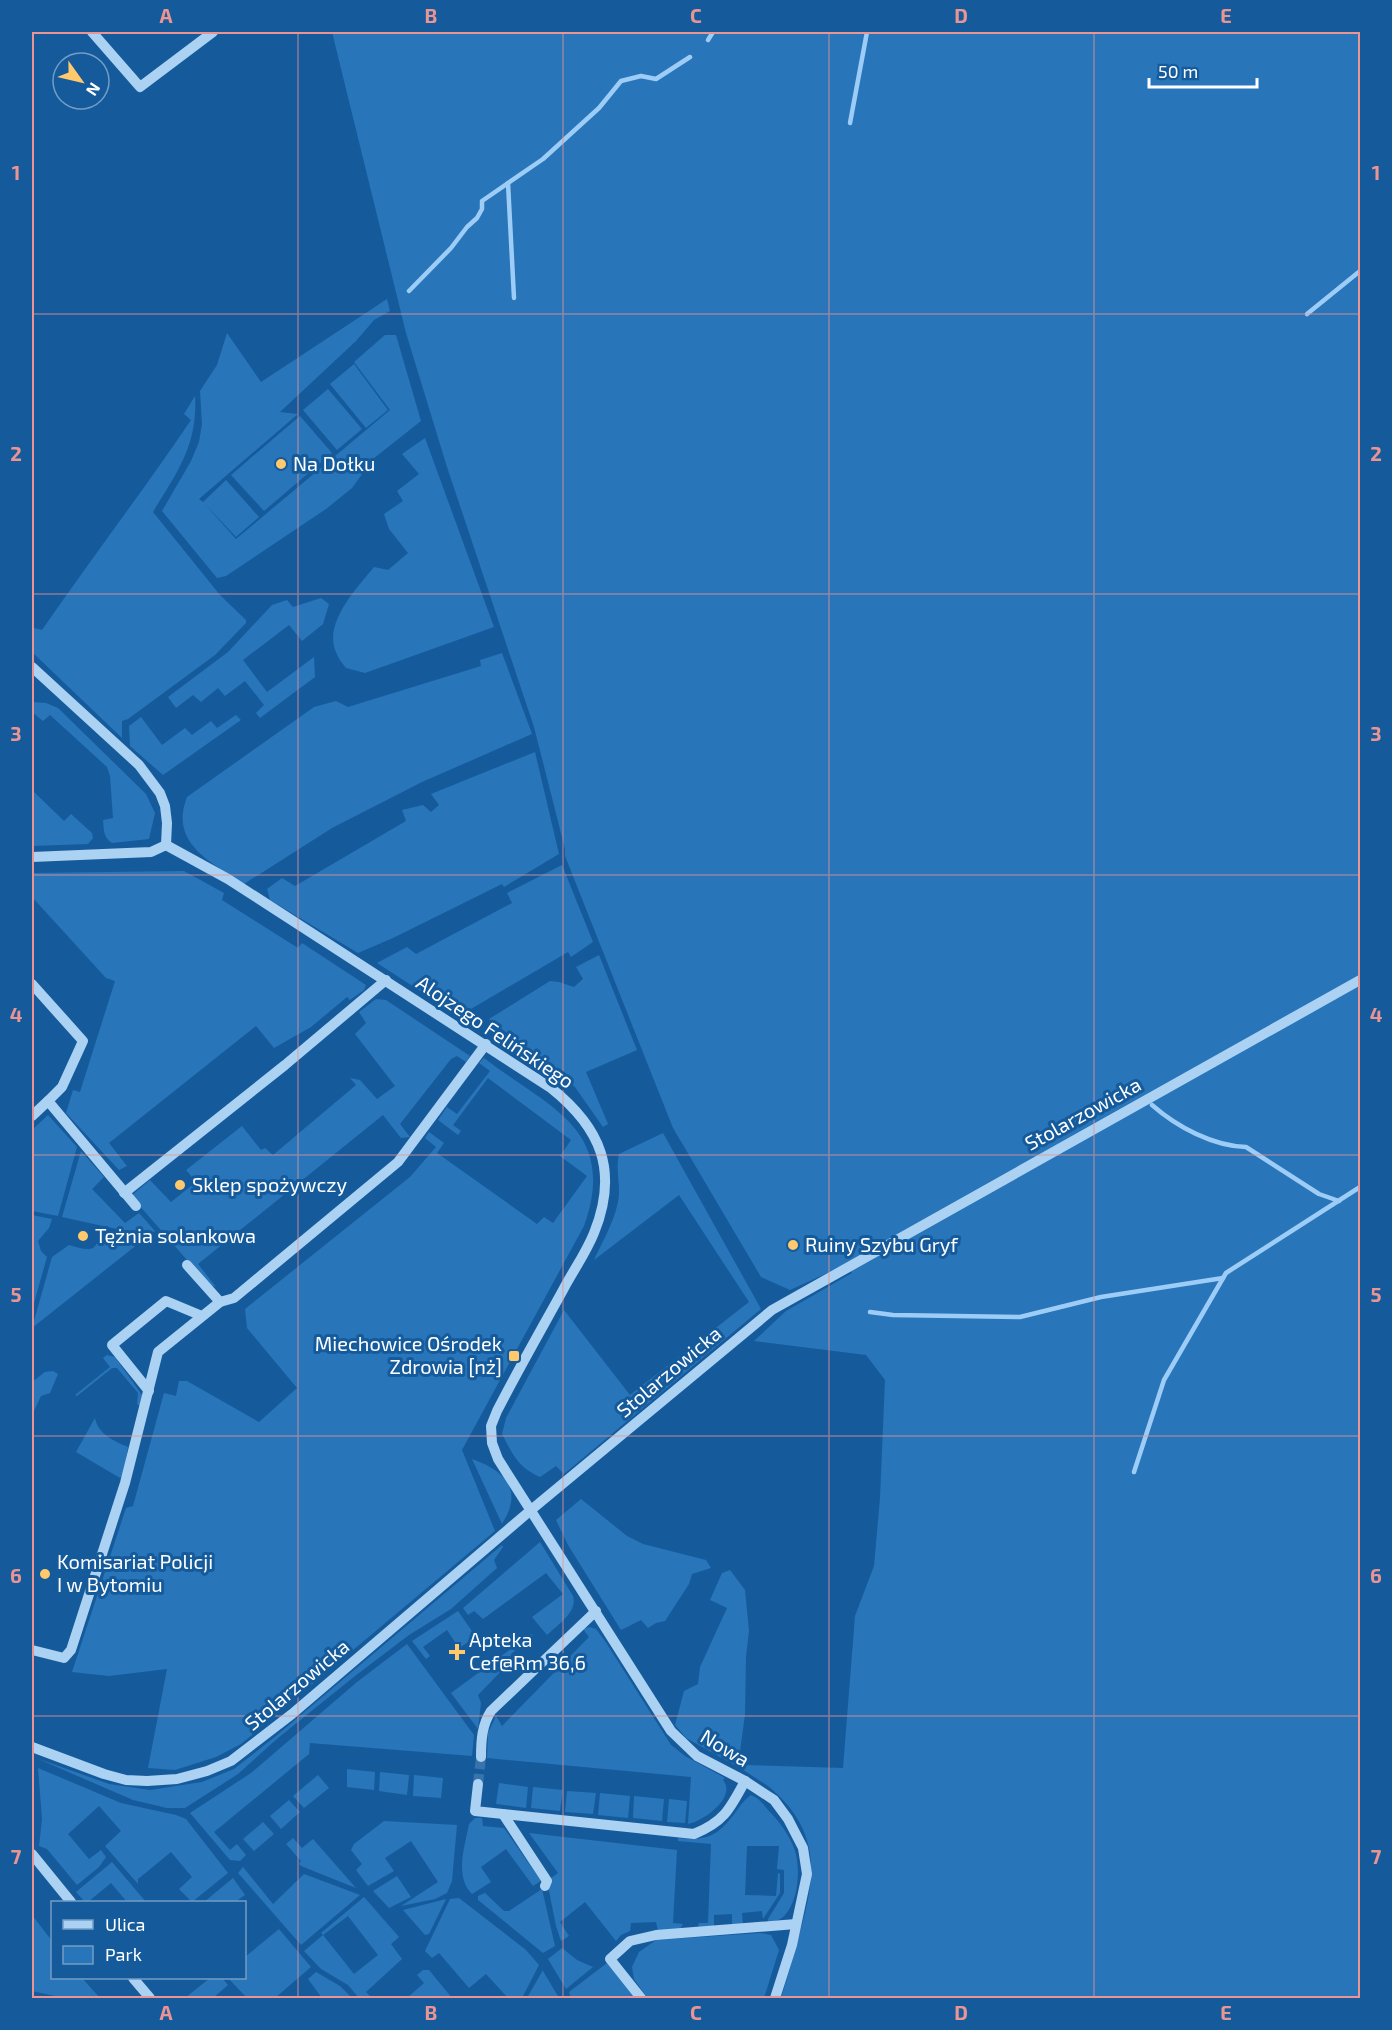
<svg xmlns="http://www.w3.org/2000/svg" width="1392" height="2030" viewBox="0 0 1392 2030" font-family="'Exo 2',sans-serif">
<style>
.green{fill:#2875ba;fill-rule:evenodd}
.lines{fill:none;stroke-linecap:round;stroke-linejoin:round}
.stream{stroke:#9dcdf6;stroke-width:4.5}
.minor-tunnel{stroke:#3874ab;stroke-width:10;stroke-dasharray:10 5;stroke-linecap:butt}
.minor{stroke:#abd1f3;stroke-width:10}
.grid{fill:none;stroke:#ea9494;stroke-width:1.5;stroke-opacity:0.55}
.poi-dot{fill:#ffc96c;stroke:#155b9c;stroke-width:2}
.labels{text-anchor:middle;stroke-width:6;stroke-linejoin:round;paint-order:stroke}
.poi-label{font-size:20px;fill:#fff;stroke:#155b9c;text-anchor:start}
.street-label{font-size:20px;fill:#fff;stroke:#155b9c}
.neatline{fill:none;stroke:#ea9494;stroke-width:2}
.grid-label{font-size:20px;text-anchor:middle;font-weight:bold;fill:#ea9494}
</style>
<rect width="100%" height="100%" fill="#155b9c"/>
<g class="green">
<path d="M 332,32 L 1360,32 L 1360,1998 L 781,1998 C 788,1975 795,1952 801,1928 C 816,1875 819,1833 776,1793 C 767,1784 753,1777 742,1769 L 746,1765 L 843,1768 L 855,1616 L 874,1566 L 880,1498 L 885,1380 L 866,1355 L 754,1341 L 786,1311 L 852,1273 L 847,1264 L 790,1290 L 761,1277 L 673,1128 L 565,856 L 565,849 L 534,727 L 447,467 L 406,333 Z"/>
<polygon points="387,299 390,311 374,320 356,341 280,412 298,414 199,499 203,502 226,480 259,517 236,537 204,503 236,539 390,410 354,362 385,335 396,335 421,421 373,459 352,488 326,509 226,576 217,578 162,511 191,461 199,442 202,424 200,391 217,365 227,333 261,382"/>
<polygon points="354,364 388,410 366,428 330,384"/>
<polygon points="328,389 362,429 337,450 303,410"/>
<path d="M 195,396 C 198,445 177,472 153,512 L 220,595 L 246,620 L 246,623 L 215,655 L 128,719 L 122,721 L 122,738 L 32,652 L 32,632 L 34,628 L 42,630 C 91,559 143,491 191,420 L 184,414 Z"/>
<polygon points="300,416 332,453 264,511 231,475"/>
<path d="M 425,438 L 494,627 L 365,673 L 346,668 C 342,663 338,658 336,652 C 323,623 357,588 374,567 L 388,570 L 408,553 L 389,529 L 384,514 L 403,501 L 397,491 L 419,474 L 402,454 Z"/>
<polygon points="321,598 329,604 323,624 302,641 289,625 243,660 267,692 314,657 315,677 260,718 256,713 264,705 245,681 225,696 218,688 201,702 193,695 176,708 168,697 228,652 272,605 287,600 293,607"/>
<path d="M 502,653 L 532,734 L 422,782 L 332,828 L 244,884 C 210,862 169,843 187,797 L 314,707 L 336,701 L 348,707 L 481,666 L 480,660 Z"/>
<path d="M 32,702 L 46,703 L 58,708 L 146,794 L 155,813 L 149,839 L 112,843 C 103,837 104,830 103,820 L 113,818 L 110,776 L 107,767 L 50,715 L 43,721 L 32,712 Z"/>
<polygon points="236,715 241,720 163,775 130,746 129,726 141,717 162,745 185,728 192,735 211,721 217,728"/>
<polygon points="535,752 559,854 504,887 502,884 393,938 358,953 270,900 267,889 282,878 295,886 406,821 402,810 423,805 431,812 439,805 431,794"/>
<polygon points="32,790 64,821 71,814 92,833 93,838 88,844 32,846"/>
<polygon points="562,865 593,942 571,957 568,952 459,1016 377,963 407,947 416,954 512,903 507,893"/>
<polygon points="184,871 224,893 222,900 298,948 302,943 366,985 364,990 350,1000 347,997 311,1027 274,1048 256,1026 109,1143 127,1166 119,1170 66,1113 73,1090 80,1092 115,981 106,978 32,897 32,873"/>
<polygon points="599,955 637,1050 586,1072 608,1124 603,1127 575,1087 489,1019 550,981 559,982 574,987 583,979 576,967"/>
<polygon points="376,999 386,1000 470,1056 466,1062 457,1056 451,1059 400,1124 410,1137 401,1138 383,1115 198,1264 216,1287 208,1284 131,1196 150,1180 171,1202 196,1182 186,1170 242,1126 261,1150 265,1148 273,1155 356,1085 350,1078 360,1080 377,1099 395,1086 355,1034 366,1023 359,1012"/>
<path d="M 484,1058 C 547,1107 619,1128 584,1226 L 462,1450 L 495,1531 L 241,1744 L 216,1757 L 175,1770 L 148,1768 L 167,1669 L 109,1676 L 72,1672 L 126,1508 L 133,1506 L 164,1393 L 176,1396 L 179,1381 L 187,1381 L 259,1422 L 297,1388 L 247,1328 L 245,1309 L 410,1177 L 436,1147 L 425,1138 L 429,1132 L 444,1143 L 437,1153 L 537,1224 L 544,1217 L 553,1223 L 587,1176 L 560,1156 L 571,1140 L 488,1078 L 453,1125 L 461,1131 L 458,1135 L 438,1120 L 447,1107 L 457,1114 L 490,1071 L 479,1063 Z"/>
<polygon points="48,1115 77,1147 58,1216 32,1211 32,1130"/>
<path d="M 663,1133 L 761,1309 L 564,1474 L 556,1466 L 540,1477 C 518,1467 513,1455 502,1434 L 506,1418 L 564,1310 L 630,1395 L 749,1302 L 679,1195 L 594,1260 C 603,1241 619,1213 619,1192 C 619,1179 616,1167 619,1154 Z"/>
<polygon points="81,1151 104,1177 92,1189 125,1223 139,1213 155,1231 148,1236 62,1217"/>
<polygon points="32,1215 52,1219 49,1228 38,1241 41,1251 47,1257 32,1310"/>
<path d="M 98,1230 L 143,1240 L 32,1328 L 52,1257 L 69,1245 C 86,1250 100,1255 98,1230 Z"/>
<polygon points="107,1355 115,1357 142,1395 140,1406 137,1404 138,1393 117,1368 112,1368 77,1396 75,1395 110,1367 103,1358"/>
<polygon points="53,1371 58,1374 50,1393 41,1396 32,1415 32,1382 45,1372"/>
<path d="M 95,1418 C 98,1434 114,1441 128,1447 L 124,1474 L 120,1478 L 76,1452 Z"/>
<path d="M 472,1459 C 505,1471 524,1489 502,1524 Z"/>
<polygon points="581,1499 627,1536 643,1544 706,1560 711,1568 692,1574 689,1584 665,1621 656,1623 648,1628 641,1620 621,1630 568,1545 556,1520"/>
<path d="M 540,1542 L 573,1596 C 578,1612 557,1625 547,1635 L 532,1617 L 563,1594 L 546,1573 L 483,1619 L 474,1611 L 468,1615 L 463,1608 Z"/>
<polygon points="502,1545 503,1547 494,1560 497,1568 451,1609 409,1635 355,1676 278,1738 238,1774 185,1808 167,1808 133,1800 36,1758 109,1784 150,1790 202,1782 234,1769 276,1736"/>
<polygon points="730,1570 745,1590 749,1631 746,1657 745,1714 738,1767 686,1738 675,1725 684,1691 698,1684 700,1667 727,1608 710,1600 722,1573"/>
<polygon points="458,1611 476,1637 459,1648 447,1630 423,1647 430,1656 426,1659 412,1641"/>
<path d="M 589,1627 L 596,1629 L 605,1641 L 671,1745 L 685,1756 L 725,1778 L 723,1780 C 737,1797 704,1821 688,1824 L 691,1777 L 487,1758 L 488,1733 L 496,1716 L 502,1726 L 589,1637 L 583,1629 Z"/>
<polygon points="531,1634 533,1635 511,1654 510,1662 478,1695 481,1703 478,1729 451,1693"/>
<polygon points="407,1644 474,1735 472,1756 310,1743 309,1754 214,1832 230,1850 237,1844 246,1855 240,1861 230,1860 190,1813 251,1773 357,1682"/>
<polygon points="38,1768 121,1803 176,1815 186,1819 228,1873 192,1902 179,1889 192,1877 171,1852 138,1879 138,1884 105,1846 121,1831 99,1806 68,1834 89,1859 101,1850 106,1857 99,1867 77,1885 47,1849 39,1846 42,1819"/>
<polygon points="347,1769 375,1772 374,1790 347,1787"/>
<polygon points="380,1772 409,1775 407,1795 379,1791"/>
<polygon points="318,1775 329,1788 304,1808 293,1796"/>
<polygon points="414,1775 443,1778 441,1798 413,1796"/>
<polygon points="499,1783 528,1787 526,1808 496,1804"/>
<polygon points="533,1787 563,1790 560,1811 531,1808"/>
<polygon points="567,1791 596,1793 593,1814 565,1812"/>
<polygon points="600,1793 630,1796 628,1818 598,1815"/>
<path d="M 751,1795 C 759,1798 763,1804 768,1810 C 779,1821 788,1833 794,1848 C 801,1866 799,1900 785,1915 C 781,1920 775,1921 768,1922 L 768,1919 L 784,1893 L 784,1870 L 777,1869 L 779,1846 L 747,1846 L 745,1895 L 776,1896 L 778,1873 L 780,1874 L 780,1893 L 763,1919 L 762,1911 L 742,1913 L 743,1925 L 732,1926 L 732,1914 L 714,1915 L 714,1927 L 700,1928 L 698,1925 L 699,1923 L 708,1923 L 711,1844 L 678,1841 L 678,1838 C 707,1841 718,1836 735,1813 C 740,1806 744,1800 751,1795 Z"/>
<polygon points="634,1796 664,1799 662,1821 633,1818"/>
<polygon points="669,1799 687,1801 685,1823 667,1822"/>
<polygon points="289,1800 300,1812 281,1829 270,1816"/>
<path d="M 475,1818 L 482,1818 L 483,1826 L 504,1828 L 541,1881 L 533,1886 L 506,1849 L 481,1867 L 491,1882 L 472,1894 C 454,1876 465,1846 469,1824 Z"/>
<polygon points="384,1821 457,1825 452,1881 447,1893 435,1899 401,1906 438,1882 411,1841 385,1858 394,1871 368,1886 356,1870 362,1864 351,1850 354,1844"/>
<polygon points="263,1822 274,1834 254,1851 243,1839"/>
<polygon points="529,1833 677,1850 673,1923 683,1924 680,1929 658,1931 656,1922 631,1923 630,1931 621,1935 616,1941 585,1902 560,1922 569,1936 561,1941 556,1926 547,1881 558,1873"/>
<polygon points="293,1838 302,1848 313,1839 356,1888 301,1866 299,1864 301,1861 286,1844"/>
<polygon points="112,1862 146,1902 127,1902 111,1883 88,1902 85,1902 76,1892"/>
<polygon points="243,1867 273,1904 304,1874 360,1895 301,1945 238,1873"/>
<polygon points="397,1876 411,1897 389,1908 373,1891"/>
<polygon points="233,1878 245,1895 235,1902 204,1902"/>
<polygon points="542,1889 555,1946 543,1953 478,1900 478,1896 485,1893 504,1911 509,1911"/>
<path d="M 364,1897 L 399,1937 L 391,1944 L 402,1959 L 366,1992 L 372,1998 L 359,1998 L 348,1985 L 321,1969 L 304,1951 L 323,1935 L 321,1933 ZM 348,1916 L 378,1955 L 354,1974 L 323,1935 Z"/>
<polygon points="459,1898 526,1950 539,1965 522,1998 508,1998 486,1974 469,1988 439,1953 432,1958 425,1951 450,1899"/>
<polygon points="446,1899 429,1934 425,1935 403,1910"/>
<polygon points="32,1915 52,1941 52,1978 82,1978 100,1998 64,1998 32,1991"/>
<polygon points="279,1929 311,1967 275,1998 247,1998 228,1978 244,1978 245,1957"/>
<polygon points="760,1933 771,1935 779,1950 764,1998 647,1998 634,1979 632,1967 639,1952 656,1940"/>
<polygon points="562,1948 577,1960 593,1967 566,1989 548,1959"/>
<polygon points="607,1963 636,1998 571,1998 569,1992"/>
<polygon points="423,1970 429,1970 452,1998 407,1998 424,1983 417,1975"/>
<polygon points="543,1970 543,1971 559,1998 527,1998"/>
<polygon points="316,1972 340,1986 352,1998 322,1998 308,1979"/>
<polygon points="210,1978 222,1978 228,1985 213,1998 185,1998"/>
</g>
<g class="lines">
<g class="stream">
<polyline points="708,40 713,32"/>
<polyline points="850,123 867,32"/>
<polyline points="508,183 514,298"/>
<polyline points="409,291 451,248 467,227 477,218 482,209 482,201 543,159 599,108 621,81 641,76 656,79 690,57"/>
<polyline points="1307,314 1360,271"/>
<path d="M 1152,1105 C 1177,1127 1213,1146 1246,1147 L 1319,1194 L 1339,1201"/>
<polyline points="870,1312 893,1315 1020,1317 1101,1297 1223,1278"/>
<polyline points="1134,1472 1164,1380 1226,1273 1360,1187"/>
</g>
<polyline class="minor-tunnel" points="478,1784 481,1757"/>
<g class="minor">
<polyline points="92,32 140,87 213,32"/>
<polyline points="32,667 139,765 160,793 165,806 167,823 166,845"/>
<path d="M 166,845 L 228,879 L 551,1088 C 601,1128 619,1171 594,1233 C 586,1253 573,1271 563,1290 C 541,1330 518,1370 497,1411 L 491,1426 L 492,1443 L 498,1459 L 671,1731 L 697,1756 L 745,1781 L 774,1800 L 788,1819 L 803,1848 L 807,1874 L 792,1945 L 775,1998"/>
<polyline points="32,857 151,852 166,845"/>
<polyline points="32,984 83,1041 62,1087 48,1101 136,1206"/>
<polyline points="32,1116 48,1101"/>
<polyline points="124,1193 285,1065 386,980"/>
<polyline points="187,1265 220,1302"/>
<polyline points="149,1391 112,1345 166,1301 202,1316"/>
<polyline points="32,1650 64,1658 71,1650 125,1483 158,1352 220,1302 234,1298 398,1162 486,1044"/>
<polyline points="32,1747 104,1774 126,1780 147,1781 177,1779 207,1771 231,1761 292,1714 531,1510 772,1310 1360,980"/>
<path d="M 481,1757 C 481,1740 482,1725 491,1711 L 596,1611"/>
<path d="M 478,1784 L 475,1811 L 694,1834 C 724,1822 730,1809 745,1781"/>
<polyline points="503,1814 547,1881 545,1886"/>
<polyline points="32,1854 71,1902"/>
<polyline points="133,1978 150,1998"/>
<polyline points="641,1998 610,1959 630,1941 656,1935 796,1924"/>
</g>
</g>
<path class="grid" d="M 298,32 L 298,1998M 563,32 L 563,1998M 829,32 L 829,1998M 1094,32 L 1094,1998M 32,314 L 1360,314M 32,594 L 1360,594M 32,875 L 1360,875M 32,1155 L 1360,1155M 32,1436 L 1360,1436M 32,1716 L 1360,1716"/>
<g class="poi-dot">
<circle cx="281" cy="464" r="6"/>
<circle cx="180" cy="1185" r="6"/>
<circle cx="83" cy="1236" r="6"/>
<circle cx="793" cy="1245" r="6"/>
<rect x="508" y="1350" width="12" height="12" rx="3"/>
<circle cx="45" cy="1574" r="6"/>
<path d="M454 1643h6v6h6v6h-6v6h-6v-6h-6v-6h6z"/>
</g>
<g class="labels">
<g class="poi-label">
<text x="293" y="471">Na Dołku</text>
<text x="192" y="1192">Sklep spożywczy</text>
<text x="95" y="1243">Tężnia solankowa</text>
<text x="805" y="1252">Ruiny Szybu Gryf</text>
<text x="502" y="1351" text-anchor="end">Miechowice Ośrodek<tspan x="502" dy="23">Zdrowia [nż]</tspan></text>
<text x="57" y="1569">Komisariat Policji<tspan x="57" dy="23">I w Bytomiu</tspan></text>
<text x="469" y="1647">Apteka<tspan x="469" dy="23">Cef@Rm 36,6</tspan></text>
</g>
<g class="street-label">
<text transform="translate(495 1032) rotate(34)" y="7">Alojzego Felińskiego</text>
<text transform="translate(1083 1114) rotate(-29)" y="7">Stolarzowicka</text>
<text transform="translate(669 1372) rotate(-40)" y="7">Stolarzowicka</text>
<text transform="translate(297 1685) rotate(-40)" y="7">Stolarzowicka</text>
<text transform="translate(725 1748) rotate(31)" y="7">Nowa</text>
</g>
</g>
<rect width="1392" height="2030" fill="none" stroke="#155b9c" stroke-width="66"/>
<rect x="51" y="1901" width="195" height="78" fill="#155b9c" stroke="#739dc4" stroke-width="1.5"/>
<rect x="63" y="1920" width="30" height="9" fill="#abd1f3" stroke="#739dc4" stroke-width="1.5"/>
<text x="105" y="1931" font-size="18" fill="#ffffff">Ulica</text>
<rect x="63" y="1946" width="30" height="18" fill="#2875ba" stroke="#739dc4" stroke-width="1.5"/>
<text x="105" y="1961" font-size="18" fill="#ffffff">Park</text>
<g transform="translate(81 81) rotate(124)"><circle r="28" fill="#155b9c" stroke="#739dc4" stroke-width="1.5"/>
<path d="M0-4.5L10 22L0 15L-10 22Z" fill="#ffc96c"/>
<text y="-9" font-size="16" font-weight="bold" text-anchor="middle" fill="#ffffff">N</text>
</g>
<path d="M1149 78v9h108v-9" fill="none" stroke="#ffffff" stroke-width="3"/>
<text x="1158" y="78" font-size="18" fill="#ffffff" stroke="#155b9c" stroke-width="4.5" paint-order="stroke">50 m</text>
<rect x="33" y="33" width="1326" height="1964" class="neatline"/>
<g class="grid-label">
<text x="166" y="23">A</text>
<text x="431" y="23">B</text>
<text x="696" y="23">C</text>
<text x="961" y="23">D</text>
<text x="1226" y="23">E</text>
<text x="16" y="180">1</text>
<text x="1376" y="180">1</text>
<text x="16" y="461">2</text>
<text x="1376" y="461">2</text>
<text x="16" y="741">3</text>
<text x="1376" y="741">3</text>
<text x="16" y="1022">4</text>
<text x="1376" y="1022">4</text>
<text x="16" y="1302">5</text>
<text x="1376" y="1302">5</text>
<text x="16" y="1583">6</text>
<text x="1376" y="1583">6</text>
<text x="16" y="1864">7</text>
<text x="1376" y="1864">7</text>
<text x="166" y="2020">A</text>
<text x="431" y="2020">B</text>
<text x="696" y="2020">C</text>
<text x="961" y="2020">D</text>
<text x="1226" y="2020">E</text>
</g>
</svg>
